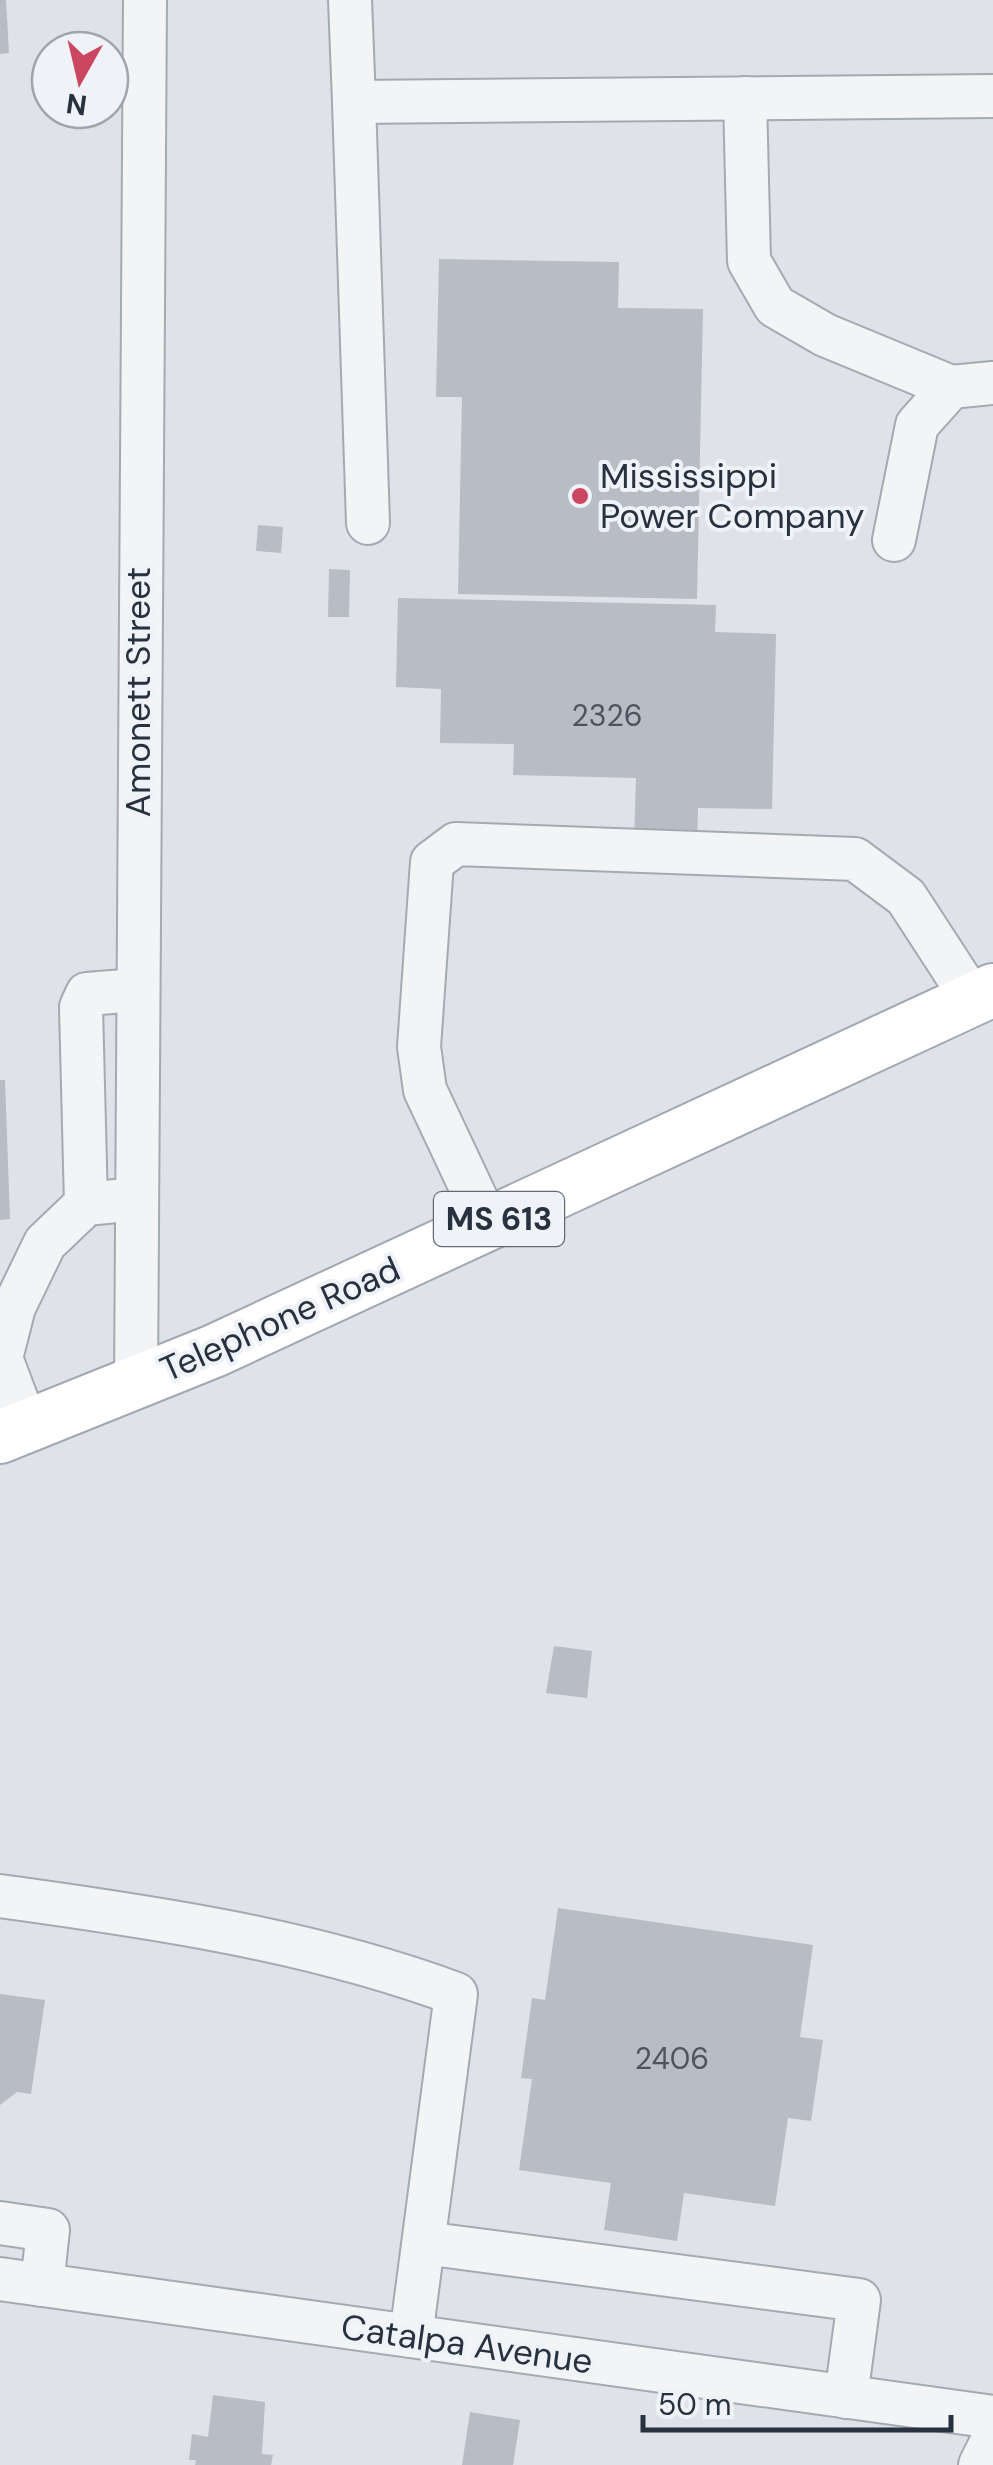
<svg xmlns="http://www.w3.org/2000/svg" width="993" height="2465" viewBox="0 0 993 2465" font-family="'DM Sans',sans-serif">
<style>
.building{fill:#b7bcc5}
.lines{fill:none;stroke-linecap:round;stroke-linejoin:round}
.minor-casing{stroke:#a4aab2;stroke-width:46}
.major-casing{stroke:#9fa8b3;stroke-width:56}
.minor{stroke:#f2f4f6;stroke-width:42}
.major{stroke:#fff;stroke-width:52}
.poi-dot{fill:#ca475f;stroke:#eff2f6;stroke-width:4}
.labels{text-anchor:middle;stroke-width:8;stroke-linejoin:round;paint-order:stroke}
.number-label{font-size:30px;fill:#4c5460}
.shield{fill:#eff2f6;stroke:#646b76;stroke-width:2.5}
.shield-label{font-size:32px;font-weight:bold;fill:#28313f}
.poi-label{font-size:35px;fill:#28313f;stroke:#eff2f6;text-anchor:start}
.street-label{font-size:35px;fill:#28313f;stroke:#eff2f6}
</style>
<rect width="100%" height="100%" fill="#dfe3e8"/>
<g class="building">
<polygon points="0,0 6,0 9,53 0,54"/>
<polygon points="439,259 619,262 618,308 703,309 697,599 458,594 462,397 436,397"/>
<polygon points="258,525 283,527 281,553 256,551"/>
<polygon points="329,569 350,570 349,617 328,617"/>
<polygon points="398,598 716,605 715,632 776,634 772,809 698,808 697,843 634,842 636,778 513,775 514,744 440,743 441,689 396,687"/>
<polygon points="0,1080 5,1080 10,1219 0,1220"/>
<polygon points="554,1646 592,1651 587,1698 546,1693"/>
<polygon points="558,1908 813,1945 800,2037 823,2040 811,2121 788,2118 775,2206 684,2193 677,2241 604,2230 611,2183 519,2170 532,2079 521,2078 532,1998 545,2000"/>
<polygon points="0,1994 45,2000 31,2094 17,2092 0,2105"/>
<polygon points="213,2395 265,2402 262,2454 273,2455 271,2465 195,2465 196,2460 189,2460 192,2434 208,2437"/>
<polygon points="470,2412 520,2420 513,2465 462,2465"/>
</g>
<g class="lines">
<g class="minor-casing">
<g id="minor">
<polyline points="350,0 354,102 993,96"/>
<polyline points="745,98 749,261 775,306 825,335 951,387"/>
<polyline points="354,102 368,523"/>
<polyline points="894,540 917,425 951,387 993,383"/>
<polyline points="86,1204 81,1007 87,994 137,990"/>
<polyline points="488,1224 425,1090 419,1047 432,862 456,844 855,859 906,897 973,1000"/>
<polyline points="136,1383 145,0"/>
<polyline points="27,1427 1,1358 14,1307 45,1243 86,1204 136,1199"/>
<path d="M 0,1896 C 154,1917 310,1940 456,1994 L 411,2336"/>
<polyline points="0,2223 48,2230 42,2285"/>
<polyline points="424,2243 859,2300 846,2397"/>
<polyline points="0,2279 993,2417"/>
<polyline points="980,2465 993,2439"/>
</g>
</g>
<g class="major-casing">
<polyline id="major" points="0,1437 214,1351 993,990"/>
</g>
<use href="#minor" class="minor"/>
<use href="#major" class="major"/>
</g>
<circle class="poi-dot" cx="580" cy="496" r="10"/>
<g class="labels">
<g class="number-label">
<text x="607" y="726">2326</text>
<text x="672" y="2069">2406</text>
</g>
<rect class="shield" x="434" y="1192" width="130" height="54" rx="8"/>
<g class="shield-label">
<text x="499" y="1230">MS 613</text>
</g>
<g class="poi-label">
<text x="600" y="488">Mississippi<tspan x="600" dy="40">Power Company</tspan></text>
</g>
<g class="street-label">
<text transform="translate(138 692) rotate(-90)" y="12">Amonett Street</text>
<text transform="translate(280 1319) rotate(-24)" y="12">Telephone Road</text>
<text transform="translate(467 2344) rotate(8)" y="12">Catalpa Avenue</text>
</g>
</g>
<g transform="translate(80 80) rotate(188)"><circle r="48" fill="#eff2f6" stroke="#9fa5ad" stroke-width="2.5"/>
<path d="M0-8L18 38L0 25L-18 38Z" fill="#ca475f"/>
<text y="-15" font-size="28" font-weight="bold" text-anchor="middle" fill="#28313f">N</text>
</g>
<path d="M643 2415v15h308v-15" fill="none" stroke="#28313f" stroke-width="5"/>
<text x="658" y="2415" font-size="30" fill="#28313f" stroke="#eff2f6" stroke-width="8" paint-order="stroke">50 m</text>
</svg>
